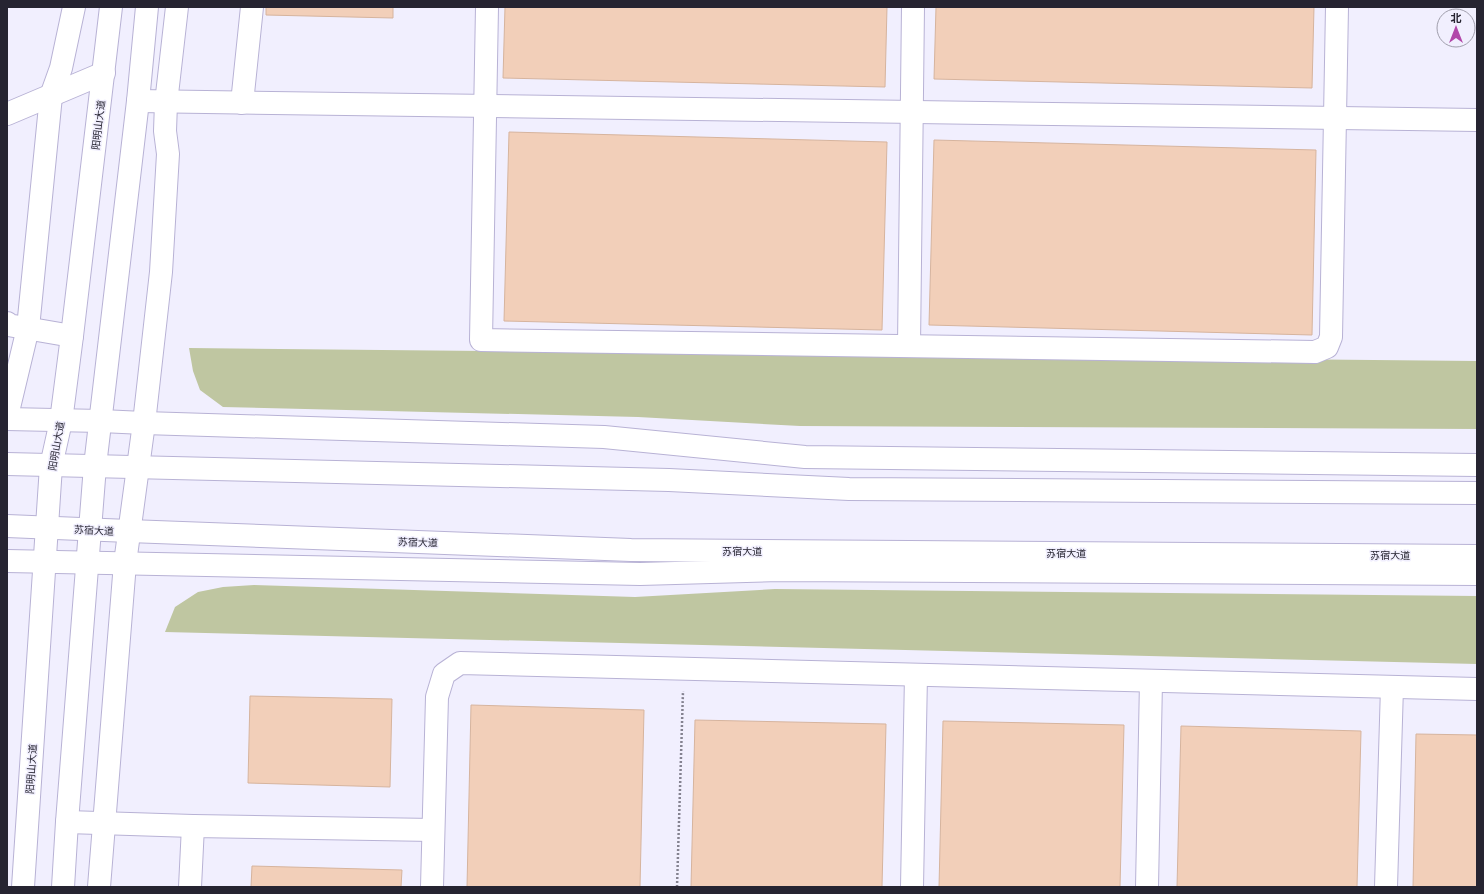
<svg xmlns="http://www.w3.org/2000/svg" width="1484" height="894" viewBox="0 0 1484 894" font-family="'Times New Roman','Noto Sans SC',serif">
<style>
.green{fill:#bfc6a1}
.building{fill:#f2cfb9;stroke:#d6b49e}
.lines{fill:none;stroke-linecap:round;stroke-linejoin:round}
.minor-casing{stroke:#b8b2d5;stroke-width:24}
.major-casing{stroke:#b8b2d5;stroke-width:24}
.path{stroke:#848290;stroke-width:2.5;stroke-dasharray:2 2;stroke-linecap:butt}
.minor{stroke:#fff;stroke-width:22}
.major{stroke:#fff;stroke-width:22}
.labels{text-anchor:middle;stroke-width:3;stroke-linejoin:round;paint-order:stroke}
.street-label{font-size:10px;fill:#262431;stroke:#f1effe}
</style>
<rect width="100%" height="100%" fill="#f1effe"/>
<g class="green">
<polygon points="189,348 1477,361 1477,429 800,426 638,417 223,407 200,390 193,371"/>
<polygon points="254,585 635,597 775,589 1477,596 1477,664 165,632 175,607 198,592 223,587"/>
</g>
<g class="building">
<polygon points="266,7 393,7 393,18 266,15"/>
<polygon points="505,7 887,7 885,87 503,78"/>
<polygon points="936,7 1314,7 1312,88 934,79"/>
<polygon points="509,132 887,142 882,330 504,321"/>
<polygon points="934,140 1316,150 1312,335 929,325"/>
<polygon points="250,696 392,699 390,787 248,783"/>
<polygon points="471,705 644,710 640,887 467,887"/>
<polygon points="695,720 886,724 882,887 691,887"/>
<polygon points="943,721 1124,725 1120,887 939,887"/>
<polygon points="1181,726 1361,731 1357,887 1177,887"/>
<polygon points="1416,734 1477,735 1477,887 1413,887"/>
<polygon points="252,866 402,870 401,887 251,887"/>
</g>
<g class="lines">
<g class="minor-casing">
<g id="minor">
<polyline points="487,7 481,340 1315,352 1327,347 1331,337 1337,7"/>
<polyline points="138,101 1477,120"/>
<polyline points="242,103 252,7"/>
<polyline points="7,114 104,73"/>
<polyline points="7,323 8,325 72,336"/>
<polyline points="909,346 913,7"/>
<polyline points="7,416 28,328 51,96 61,68 74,7"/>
<polyline points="7,419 101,421 144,423 604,437 805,457 1477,465"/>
<polyline points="7,561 640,574 779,570 1477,574"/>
<polyline points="67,822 193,826"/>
<polyline points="99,887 125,563 144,423 161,272 168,154 165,131 166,103 177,7"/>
<polyline points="190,887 193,826 433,830"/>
<polyline points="432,887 437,697 444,674 460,663 1477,689"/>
<polyline points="912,887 916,675"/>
<polyline points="1147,887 1151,681"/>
<polyline points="1386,887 1392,687"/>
</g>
</g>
<g class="major-casing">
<g id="major">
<polyline points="7,464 669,480 849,489 1477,493"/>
<polyline points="7,526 129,531 631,550 1477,556"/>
<polyline points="23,887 51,466 61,421 72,336 111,7"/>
<polyline points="63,887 67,822 95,466 138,101 147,7"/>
</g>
</g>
<polyline class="path" points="677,887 683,691"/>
<use href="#minor" class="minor"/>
<use href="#major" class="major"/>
</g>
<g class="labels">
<g class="street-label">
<text transform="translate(98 125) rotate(-83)" y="4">阳明山大道</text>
<text transform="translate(56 446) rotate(-80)" y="4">阳明山大道</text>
<text transform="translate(94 530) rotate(3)" y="4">苏宿大道</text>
<text transform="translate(418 542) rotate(2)" y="4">苏宿大道</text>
<text x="742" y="555">苏宿大道</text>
<text x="1066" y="557">苏宿大道</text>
<text x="1390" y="559">苏宿大道</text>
<text transform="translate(31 769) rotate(-86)" y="4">阳明山大道</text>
</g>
</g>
<rect width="1484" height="894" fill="none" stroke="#262431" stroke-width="16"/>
<g transform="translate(1456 28)"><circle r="19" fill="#f1effe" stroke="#a09eac"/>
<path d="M0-3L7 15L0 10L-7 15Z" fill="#b147a9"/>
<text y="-6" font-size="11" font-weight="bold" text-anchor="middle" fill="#262431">北</text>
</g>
</svg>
